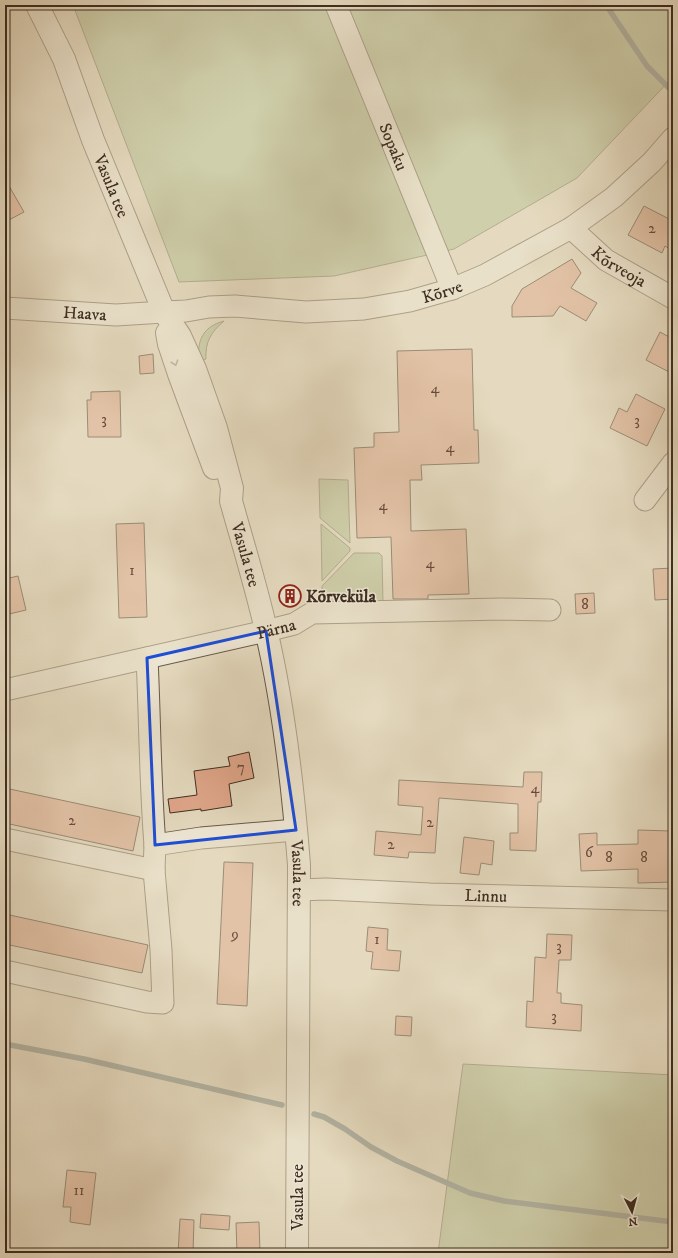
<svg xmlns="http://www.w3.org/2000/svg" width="678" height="1258" viewBox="0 0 678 1258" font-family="'IM FELL DW Pica',serif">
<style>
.green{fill:#b4c092;stroke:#79775a}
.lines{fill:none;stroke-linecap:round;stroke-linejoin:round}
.stream{stroke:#73817c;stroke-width:5.5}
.building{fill:#e1a78b;stroke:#3e2e21}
.minor-casing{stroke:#685948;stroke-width:23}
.tertiary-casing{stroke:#685948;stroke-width:24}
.minor{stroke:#eee7d5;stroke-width:21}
.tertiary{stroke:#eee7d5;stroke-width:22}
.oneway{stroke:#968a7b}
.marked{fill:none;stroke:#1d4ed8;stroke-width:3;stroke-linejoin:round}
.labels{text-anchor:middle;stroke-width:3;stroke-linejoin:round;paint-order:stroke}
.number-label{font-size:15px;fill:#674c3c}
.street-label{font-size:17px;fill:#3e2e21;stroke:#eee7d5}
.poi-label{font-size:17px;font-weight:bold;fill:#3e2e21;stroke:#eee7d5;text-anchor:start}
</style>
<rect width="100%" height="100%" fill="#e5dabf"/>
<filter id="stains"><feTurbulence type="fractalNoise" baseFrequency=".005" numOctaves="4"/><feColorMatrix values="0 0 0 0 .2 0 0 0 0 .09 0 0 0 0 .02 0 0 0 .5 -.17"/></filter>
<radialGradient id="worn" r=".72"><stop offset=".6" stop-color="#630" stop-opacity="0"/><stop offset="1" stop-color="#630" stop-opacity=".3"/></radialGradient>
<g class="green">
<polygon points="73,5 673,5 673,77 577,178 454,249 334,276 179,282"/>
<path d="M 224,321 C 211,332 205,342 206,359 L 199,361 C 197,341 202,327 224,321 Z"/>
<polygon points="319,479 348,480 350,543 320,518"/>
<polygon points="321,524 350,548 350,551 322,581"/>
<polygon points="354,553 379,553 382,556 383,603 322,603 322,586"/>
<polygon points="463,1064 673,1075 673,1253 438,1253"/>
</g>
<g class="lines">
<g class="stream">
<polyline points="606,5 647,66 669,88"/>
<polyline points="5,1044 84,1059 282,1105"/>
<polyline points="314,1114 324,1117 345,1129 371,1147 397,1161 470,1193 504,1201 673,1222"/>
</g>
</g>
<g class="building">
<polygon points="5,179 24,212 5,222"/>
<polygon points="644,206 673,221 673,251 665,246 662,253 628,235"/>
<polygon points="572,259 581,273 571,288 597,303 586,321 560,306 553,316 512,317 512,306 522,289"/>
<polygon points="660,332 673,339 673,374 646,360"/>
<polygon points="472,349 474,430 478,430 479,463 421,465 422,480 410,480 411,531 466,529 469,594 428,595 428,599 393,599 391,537 357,538 354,448 374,447 374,433 399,432 397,351"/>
<polygon points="153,354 154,373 140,374 139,356"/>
<polygon points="120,391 121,437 88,437 87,400 91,400 91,392"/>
<polygon points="636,394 665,409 647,446 610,428 619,408 627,412"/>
<polygon points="144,523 147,617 119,618 116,524"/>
<polygon points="673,568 673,599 655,600 653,569"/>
<polygon points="18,576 26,610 5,615 5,579"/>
<polygon points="594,593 595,613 576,614 575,594"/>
<polygon points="249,752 254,778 229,784 232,806 201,811 201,809 170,813 168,799 197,795 194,771 230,766 228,757"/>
<polygon points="524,772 542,772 541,802 538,802 536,851 510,850 510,833 518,833 518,804 439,798 435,853 409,852 408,858 374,855 376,831 421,835 423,807 398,805 399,780 523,787"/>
<polygon points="5,788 140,817 133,851 5,823"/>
<polygon points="638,830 671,831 669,851 673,851 673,882 638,883 638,869 581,871 579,834 597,833 597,845 638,844"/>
<polygon points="464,837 494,841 492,865 481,863 479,875 460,873"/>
<polygon points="224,862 253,863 247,1006 217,1004"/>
<polygon points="5,914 148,945 142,973 5,944"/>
<polygon points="368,927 388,929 387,950 401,951 399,971 371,969 373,952 366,951"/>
<polygon points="547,934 572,935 571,960 559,960 557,993 561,993 561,1003 582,1005 581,1031 526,1027 527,1001 533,1002 535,957 546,958"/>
<polygon points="396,1016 412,1017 411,1036 395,1035"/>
<polygon points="67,1170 96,1173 90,1225 70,1222 71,1207 63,1207"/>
<polygon points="201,1214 230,1216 229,1230 200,1228"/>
<polygon points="180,1219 194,1220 193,1253 178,1253"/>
<polygon points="259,1222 260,1253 237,1253 236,1223"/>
</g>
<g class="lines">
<g class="minor-casing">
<g id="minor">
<path id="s1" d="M 336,5 L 452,289"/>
<path id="s2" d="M 571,228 L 606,260 L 673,298"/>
<path id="s3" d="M 5,308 L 116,315 L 164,312 L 186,311 L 209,307 L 235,306 L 306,312 L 364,309 L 410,301 L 452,289 L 485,275 L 571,228 L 614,197 L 652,162 L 673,138"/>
<polyline points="645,500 673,463"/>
<path d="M 147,658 C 150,720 150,783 155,845"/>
<path id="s4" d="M 5,690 L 266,631 L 294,624 L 312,613 L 502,609 L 550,610"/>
<polyline points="5,839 154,870"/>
<path id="s5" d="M 299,890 L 326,889 L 430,894 L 673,900"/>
<polyline points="5,971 147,1002 163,1003 161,950 154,870 155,845 201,838 296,830"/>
</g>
</g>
<g class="tertiary-casing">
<g id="tertiary">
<path id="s6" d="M 37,5 L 64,59 L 93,140 L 164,312 L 180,336 L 195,369 L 216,428 L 232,488 L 231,501 C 243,544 256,586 266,630 C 284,707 293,786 299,865 L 297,1253"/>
<polyline points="167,333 169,344 179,374 214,468"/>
</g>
</g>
<use href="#minor" class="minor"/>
<use href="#tertiary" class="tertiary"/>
</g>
<defs><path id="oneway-chevron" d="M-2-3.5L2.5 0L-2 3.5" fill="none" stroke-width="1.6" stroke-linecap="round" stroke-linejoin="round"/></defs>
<use class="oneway" href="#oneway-chevron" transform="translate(175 363) rotate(71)"/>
<path d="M0 0H678V1258H0ZM 266,631 L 296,830 L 155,845 L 147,658 Z" fill="#e5dabf" fill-opacity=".55" fill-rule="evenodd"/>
<path class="marked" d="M 266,631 L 296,830 L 155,845 L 147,658 Z"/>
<defs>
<g id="building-ring" transform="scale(1.15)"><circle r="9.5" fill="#eee7d5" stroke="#8f2418" stroke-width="1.5"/><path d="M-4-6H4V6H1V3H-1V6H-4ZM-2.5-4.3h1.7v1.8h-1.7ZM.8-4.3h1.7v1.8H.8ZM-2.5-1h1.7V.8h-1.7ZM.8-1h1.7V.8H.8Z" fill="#8f2418"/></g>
</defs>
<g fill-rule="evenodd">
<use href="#building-ring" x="290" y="596"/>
</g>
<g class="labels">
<g class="number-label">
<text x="652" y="233">2</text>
<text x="435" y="393">4</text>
<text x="104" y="424">3</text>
<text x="637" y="425">3</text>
<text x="450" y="452">4</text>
<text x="383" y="510">4</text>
<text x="430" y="568">4</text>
<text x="132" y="575">1</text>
<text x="585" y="609">8</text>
<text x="241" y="772">7</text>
<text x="535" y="793">4</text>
<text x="72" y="825">2</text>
<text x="430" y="827">2</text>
<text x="391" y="849">2</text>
<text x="589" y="857">6</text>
<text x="609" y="862">8</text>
<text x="644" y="862">8</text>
<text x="235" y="939">9</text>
<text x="377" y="944">1</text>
<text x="559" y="951">3</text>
<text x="554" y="1021">3</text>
<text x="79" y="1195">11</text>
</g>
<g class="street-label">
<text dy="6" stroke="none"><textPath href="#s1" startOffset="153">Sopaku</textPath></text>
<text dy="6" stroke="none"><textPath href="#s6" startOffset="196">Vasula tee</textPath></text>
<text dy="6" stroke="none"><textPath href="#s2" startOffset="62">Kõrveoja</textPath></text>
<text dy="6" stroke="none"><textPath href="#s3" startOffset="440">Kõrve</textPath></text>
<text dy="6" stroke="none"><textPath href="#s3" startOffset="80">Haava</textPath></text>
<text dy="6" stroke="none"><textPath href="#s6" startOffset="591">Vasula tee</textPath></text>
<text dy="6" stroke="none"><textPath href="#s4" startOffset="278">Pärna</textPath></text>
<text dy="6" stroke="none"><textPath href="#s6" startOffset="915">Vasula tee</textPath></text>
<text dy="6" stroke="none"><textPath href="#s5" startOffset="187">Linnu</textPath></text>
<text transform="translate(297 1197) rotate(-90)" y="6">Vasula tee</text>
</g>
<g class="poi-label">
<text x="306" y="602">Kõrveküla</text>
</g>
</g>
<rect width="678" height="1258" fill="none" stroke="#e5dabf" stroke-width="20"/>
<rect x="6" y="6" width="666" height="1246" fill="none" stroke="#3e2e21" stroke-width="2"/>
<rect x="10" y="10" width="658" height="1238" fill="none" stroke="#3e2e21"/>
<g transform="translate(632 1212) rotate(174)" stroke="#eee7d5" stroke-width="3" paint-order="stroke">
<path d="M0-3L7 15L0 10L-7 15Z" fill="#3e2e21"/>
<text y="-6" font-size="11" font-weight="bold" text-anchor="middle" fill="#3e2e21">N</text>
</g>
<rect width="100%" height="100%" filter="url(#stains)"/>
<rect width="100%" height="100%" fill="url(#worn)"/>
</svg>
